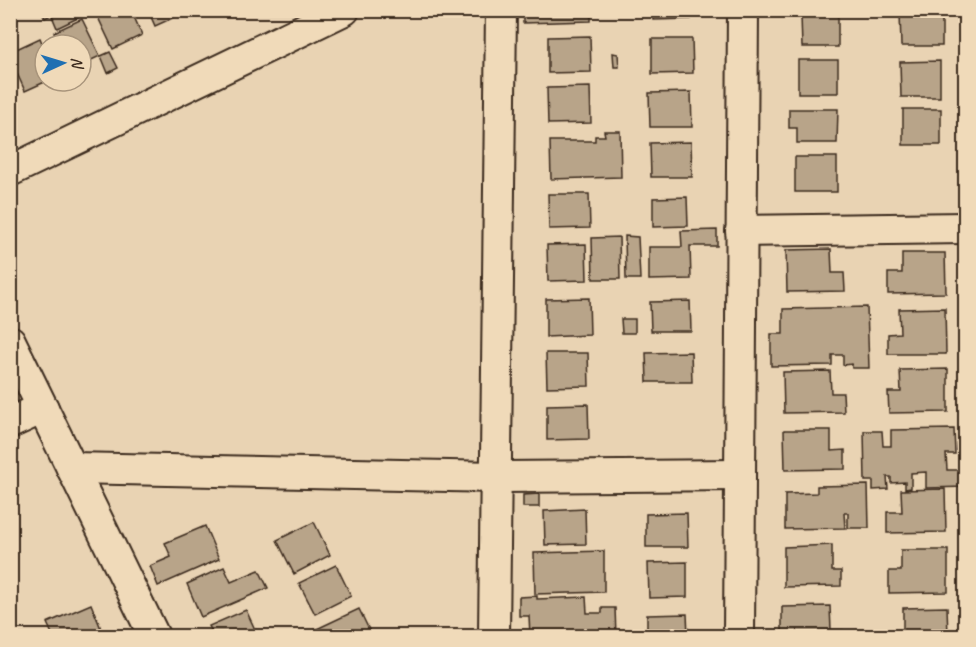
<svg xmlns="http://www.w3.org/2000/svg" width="976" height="647" viewBox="0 0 976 647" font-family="Caveat,sans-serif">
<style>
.building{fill:#b8a489;stroke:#3b2a1e;stroke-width:1.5}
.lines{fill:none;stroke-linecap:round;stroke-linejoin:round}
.minor-casing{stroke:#3b2a1e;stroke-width:34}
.minor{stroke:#f0dab9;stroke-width:30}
</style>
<rect width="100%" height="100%" fill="#e9d3b3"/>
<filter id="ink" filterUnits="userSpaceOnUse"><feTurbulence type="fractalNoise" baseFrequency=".0167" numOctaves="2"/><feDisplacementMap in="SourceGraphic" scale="12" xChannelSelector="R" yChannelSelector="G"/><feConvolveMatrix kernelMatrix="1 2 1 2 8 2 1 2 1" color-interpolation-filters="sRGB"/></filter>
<g filter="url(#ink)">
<g class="building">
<polygon points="41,10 61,10 45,18"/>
<polygon points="63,10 87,10 88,13 57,28 52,16"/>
<polygon points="102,10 131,10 142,35 113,49 96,13"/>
<polygon points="148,10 185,10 186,12 155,26"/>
<polygon points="523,10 591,10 591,21 523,23"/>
<polygon points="653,10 691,10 691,19 653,20"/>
<polygon points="900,12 942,12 942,46 901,46"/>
<polygon points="838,14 838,47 802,47 801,15"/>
<polygon points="82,19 100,56 81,65 81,45 60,45 54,32"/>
<polygon points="590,36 591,72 548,73 548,37"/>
<polygon points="40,38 45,50 45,81 47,81 25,91 10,58 10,52"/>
<polygon points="652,39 692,39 693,73 652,74"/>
<polygon points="110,52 118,68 108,73 101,56"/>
<polygon points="613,53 618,54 619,67 614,67"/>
<rect x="798" y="60" width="40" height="33"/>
<polygon points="940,61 940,97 901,97 900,62"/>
<polygon points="590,87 591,123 548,124 547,88"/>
<polygon points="691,92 692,127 650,127 649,93"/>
<polygon points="789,109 838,109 837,143 797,143 797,128 789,128"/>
<rect x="903" y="109" width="38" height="36"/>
<polygon points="604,131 620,131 621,177 551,179 550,141 595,141 595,136 605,136"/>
<polygon points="691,142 692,177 651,177 650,143"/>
<rect x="795" y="157" width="42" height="35"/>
<polygon points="548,194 589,194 590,228 549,229"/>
<polygon points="687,197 688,226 653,227 653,198"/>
<polygon points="717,230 717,246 690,246 691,279 649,280 649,247 682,247 681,231"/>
<polygon points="625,236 638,237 640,279 626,279"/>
<polygon points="619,237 620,279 593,279 592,238"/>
<polygon points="586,244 587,280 548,281 547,245"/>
<polygon points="831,249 832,273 844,273 845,291 787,292 786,250"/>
<polygon points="902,253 945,253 946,293 888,294 888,273 902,273"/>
<polygon points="589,298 590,335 546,337 546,299"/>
<polygon points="690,301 691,331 651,331 650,302"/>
<polygon points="867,307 869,368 852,368 852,364 843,365 843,355 832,355 832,365 771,366 771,334 783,334 783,309"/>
<polygon points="945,308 946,354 888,354 888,334 900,333 899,309"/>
<polygon points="621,319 635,319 635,333 622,333"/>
<polygon points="691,352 692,382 647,382 646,353"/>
<polygon points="546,353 588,353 589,386 547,387"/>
<polygon points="948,369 948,412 889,413 888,392 901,392 900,370"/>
<polygon points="830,371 831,393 843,393 844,412 784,413 783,372"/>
<polygon points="588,404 589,439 547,440 547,405"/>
<polygon points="954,429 955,454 946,454 947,470 966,470 966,487 926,488 926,472 911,473 911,488 905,489 905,482 891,483 891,477 887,477 888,489 873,490 873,481 865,481 864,431 882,431 883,446 891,446 891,430"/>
<polygon points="784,430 831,430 831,451 845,450 845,469 785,470"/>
<polygon points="868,485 869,528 848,528 848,513 844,513 845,528 785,529 785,494 817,493 817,486"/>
<polygon points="945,489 946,532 887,533 887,512 902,512 901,490"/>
<polygon points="539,494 539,507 523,507 523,495"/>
<polygon points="585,509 586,544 545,545 544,511"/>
<polygon points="687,513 688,547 646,547 646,514"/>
<polygon points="314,522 330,555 294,574 277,540"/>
<polygon points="205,526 219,559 158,586 150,566 171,557 165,543"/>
<polygon points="832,545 832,571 841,571 841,586 784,587 784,547"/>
<polygon points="901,550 948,550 948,592 889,593 889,571 901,571"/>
<polygon points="604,551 604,592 535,594 534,553"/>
<polygon points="687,562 687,597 649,598 648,563"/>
<polygon points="336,565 351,596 315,614 299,583"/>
<polygon points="224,567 231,582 259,570 268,588 201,617 187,584"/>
<polygon points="537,596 537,599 586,597 587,613 602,613 602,608 615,608 616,636 530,636 529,616 519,616 519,597"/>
<polygon points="91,604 104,636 53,636 47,623"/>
<polygon points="830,606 831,630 843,630 843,636 782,636 782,607"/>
<polygon points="947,607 948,636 886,636 886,632 903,631 903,608"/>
<polygon points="359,609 372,636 302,636"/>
<polygon points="246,610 258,636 214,636 209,626"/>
<polygon points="687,614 688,636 647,636 647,615"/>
</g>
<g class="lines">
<g class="minor-casing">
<g id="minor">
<polyline points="10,171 344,10"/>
<polyline points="741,231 966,228"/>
<polyline points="10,341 154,636"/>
<polyline points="10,423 43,408"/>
<polyline points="72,468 496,477 740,475"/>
<polyline points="494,636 501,10"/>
<polyline points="739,636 743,10"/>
</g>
</g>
<use href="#minor" class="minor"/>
</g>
</g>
<rect width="976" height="647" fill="none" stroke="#f0dab9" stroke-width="36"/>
<rect x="18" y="18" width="940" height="611" fill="none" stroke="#3b2a1e" stroke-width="2" filter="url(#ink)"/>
<g transform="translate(63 63) rotate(86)"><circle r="28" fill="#f0dab9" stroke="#a8947b" stroke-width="1.5"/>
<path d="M0-4.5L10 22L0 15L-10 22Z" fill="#1f6fb2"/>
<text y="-9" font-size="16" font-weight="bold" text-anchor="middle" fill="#3b2a1e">N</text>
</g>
</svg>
